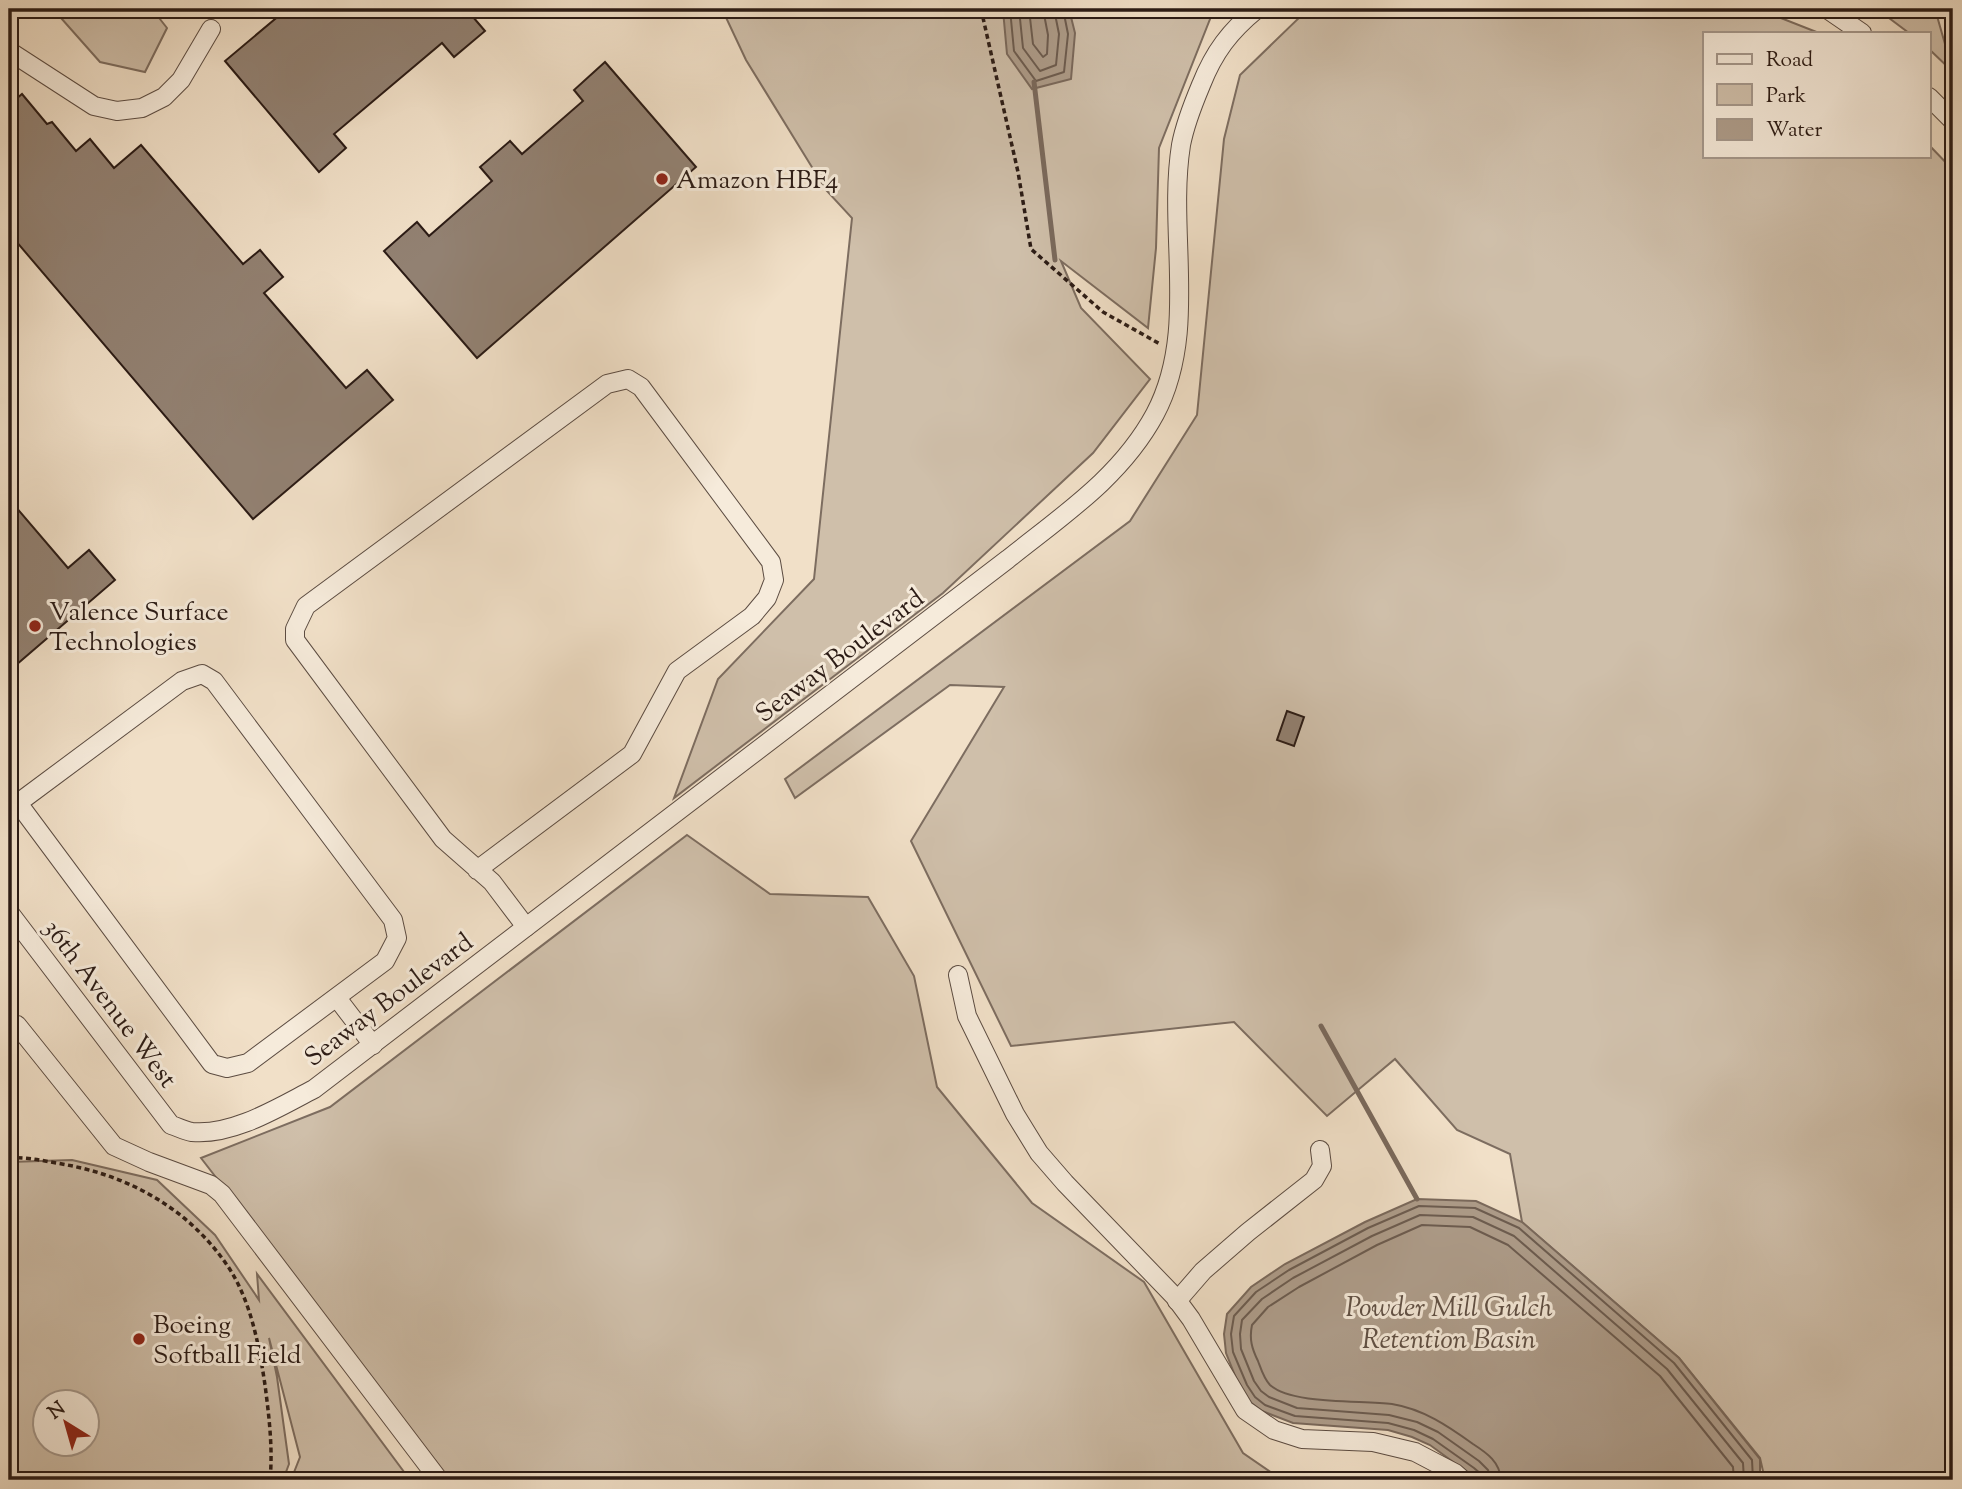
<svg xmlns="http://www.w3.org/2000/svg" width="1962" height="1489" viewBox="0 0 1962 1489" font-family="'Sorts Mill Goudy',serif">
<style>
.green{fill:#cfbfaa;stroke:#7d6d60;stroke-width:2;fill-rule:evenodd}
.water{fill:#ae9d8b;stroke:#7a695c;stroke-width:2}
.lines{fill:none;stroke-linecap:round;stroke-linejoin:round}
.shore{stroke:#6c5c50;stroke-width:2}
.stream{stroke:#7a695c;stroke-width:5}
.building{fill:#928172;stroke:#2b1b15;stroke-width:2}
.minor-casing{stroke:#5c4c42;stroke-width:20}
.path{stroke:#2b1b15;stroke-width:3.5;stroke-dasharray:5 3.5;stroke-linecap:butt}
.minor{stroke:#f6ebdb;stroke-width:18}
.poi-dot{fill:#8f2418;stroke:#f6ebdb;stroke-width:2.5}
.labels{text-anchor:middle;stroke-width:6;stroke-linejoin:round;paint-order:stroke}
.poi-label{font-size:26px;fill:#2b1b15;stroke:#f6ebdb;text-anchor:start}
.street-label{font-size:26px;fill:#2b1b15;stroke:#f6ebdb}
.water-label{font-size:28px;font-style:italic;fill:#5f4f44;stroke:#f6ebdb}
</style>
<rect width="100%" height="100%" fill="#f1e0c8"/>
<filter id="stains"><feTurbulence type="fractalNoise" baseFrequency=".00286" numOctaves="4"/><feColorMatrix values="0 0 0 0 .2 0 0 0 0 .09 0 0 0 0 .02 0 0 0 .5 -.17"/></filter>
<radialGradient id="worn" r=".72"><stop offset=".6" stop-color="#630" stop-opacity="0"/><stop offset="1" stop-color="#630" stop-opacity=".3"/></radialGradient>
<g class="green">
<polygon points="53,9 152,9 167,28 145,72 100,62"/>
<polygon points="722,9 1214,9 1159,148 1156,248 1148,328 1061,261 1081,308 1150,379 1093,453 943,593 674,798 718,679 814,579 852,218 826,190 746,60"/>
<polygon points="1312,9 1758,9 1819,33 1705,33 1705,156 1929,156 1929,145 1953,170 1953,1480 1765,1480 1760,1458 1679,1358 1522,1222 1510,1154 1457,1130 1395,1059 1327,1116 1234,1022 1011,1046 911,841 1004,687 950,685 795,798 785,779 1130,521 1197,415 1224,139 1240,75 1305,12"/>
<polygon points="1877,9 1935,9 1953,72 1929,49 1929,33 1909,33"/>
<polygon points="687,835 770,894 868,897 914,976 937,1087 1032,1203 1144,1282 1243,1453 1282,1480 450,1480 201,1158 330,1107"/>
<path d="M 72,1160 L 157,1180 L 215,1235 L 259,1300 L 257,1274 L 410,1480 L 291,1480 L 300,1457 L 269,1338 L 277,1377 L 289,1464 L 283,1480 L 9,1480 L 9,1162 ZM 46,1402 L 88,1402 L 88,1444 L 46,1444 Z"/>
</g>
<g class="water">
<polygon points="1069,9 1075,33 1071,79 1032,89 1007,54 1003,10"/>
<polygon points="1417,1199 1476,1201 1522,1222 1679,1358 1760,1459 1760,1480 1478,1480 1430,1445 1412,1437 1388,1430 1293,1423 1262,1411 1250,1402 1240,1388 1226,1353 1224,1334 1227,1314 1251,1287 1285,1264 1365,1222"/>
</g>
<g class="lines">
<g class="shore">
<polyline points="1010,9 1014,51 1036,81 1064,72 1068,34 1063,9"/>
<polyline points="1019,9 1023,48 1040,71 1056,65 1059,34 1054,9"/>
<polyline points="1029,9 1033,44 1043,57 1047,54 1048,35 1043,9"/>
<polyline points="1482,1480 1481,1474 1474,1468 1433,1439 1414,1430 1388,1423 1295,1416 1265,1405 1255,1397 1247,1385 1233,1352 1231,1334 1234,1316 1256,1292 1289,1270 1368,1228 1419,1206 1475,1208 1519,1228 1674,1363 1752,1460 1753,1480"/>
<polyline points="1491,1480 1488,1470 1479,1461 1438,1432 1417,1422 1389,1415 1297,1408 1269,1397 1261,1391 1254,1381 1241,1349 1240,1334 1242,1320 1262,1299 1293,1278 1372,1236 1420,1215 1473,1217 1514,1236 1667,1369 1743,1463 1744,1480"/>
<path d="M 1501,1480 C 1500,1462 1487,1453 1473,1444 C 1448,1426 1423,1409 1392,1404 C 1362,1400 1292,1405 1270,1385 C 1264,1379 1261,1369 1258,1361 C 1252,1349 1249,1339 1252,1325 L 1268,1307 L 1299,1287 L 1377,1245 L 1422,1225 L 1470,1227 L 1508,1245 L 1660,1376 L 1733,1467 L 1734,1480"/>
</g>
<g class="stream">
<polyline points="1034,82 1055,260"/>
<polyline points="1321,1026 1417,1199"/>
</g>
</g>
<g class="building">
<polygon points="287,9 482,9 473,17 485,31 454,57 442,43 334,134 346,148 319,172 225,61"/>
<polygon points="605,62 696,167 477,358 384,251 417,222 429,236 492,181 480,167 510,141 522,154 583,101 574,90"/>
<polygon points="22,94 47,124 52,122 76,151 90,139 114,168 141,145 243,264 260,250 283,277 264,293 346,388 367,370 393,400 253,519 9,233 9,105"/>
<polygon points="9,499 68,568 89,550 115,580 9,671"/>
<polygon points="1287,711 1304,717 1294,746 1277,740"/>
</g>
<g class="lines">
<g class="minor-casing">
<g id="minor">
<polyline points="1827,9 1862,33"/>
<polyline points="9,51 94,106 117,111 142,108 164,97 181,80 211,29"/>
<polyline points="1929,97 1953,121"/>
<polyline points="9,810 18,803 182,681 202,674 214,681 393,920 397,938 385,961 248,1063 227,1068 212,1064 18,803"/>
<polyline points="477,870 632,754 677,671 752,616 767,598 774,580 771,562 641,387 628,379 607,384 306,606 295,629 295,640 443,839 492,882 526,927"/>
<path d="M 9,912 L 171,1125 C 178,1127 185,1131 192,1132 C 233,1136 279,1107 314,1089 L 1008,559 C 1063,515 1121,477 1155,414 C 1199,331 1167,234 1181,145 C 1185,124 1193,104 1201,85 C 1214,52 1230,31 1257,9"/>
<polyline points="958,975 967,1016 1015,1114 1039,1153 1065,1183 1174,1296 1191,1319 1245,1410 1274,1430 1302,1439 1373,1442 1415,1452 1455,1473 1463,1480"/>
<polyline points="337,998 373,1045"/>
<polyline points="9,1032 17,1025 114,1146 149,1162 211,1185 222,1194 439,1480"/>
<polyline points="1177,1301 1203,1271 1248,1232 1314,1180 1322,1166 1320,1150"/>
</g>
</g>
<g class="path">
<polyline points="981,9 1018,172 1031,249 1103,312 1160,344"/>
<path d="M 9,1158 C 25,1157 40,1160 56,1163 C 127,1174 189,1208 229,1268 C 251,1302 259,1345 265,1385 C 269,1416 273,1448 270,1480"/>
</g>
<use href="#minor" class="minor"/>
</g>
<g class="poi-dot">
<circle cx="662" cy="179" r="7"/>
<circle cx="35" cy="626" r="7"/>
<circle cx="139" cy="1339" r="7"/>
</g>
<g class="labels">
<g class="poi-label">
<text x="676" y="188">Amazon HBF4</text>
<text x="49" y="620">Valence Surface<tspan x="49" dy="30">Technologies</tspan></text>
<text x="153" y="1333">Boeing<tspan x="153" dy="30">Softball Field</tspan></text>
</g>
<g class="street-label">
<text transform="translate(839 655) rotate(-37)" y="9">Seaway Boulevard</text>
<text transform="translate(388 999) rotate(-37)" y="9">Seaway Boulevard</text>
<text transform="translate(111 1003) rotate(53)" y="9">36th Avenue West</text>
</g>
<g class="water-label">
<text x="1449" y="1316">Powder Mill Gulch<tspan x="1449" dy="32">Retention Basin</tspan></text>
</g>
</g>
<rect width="1962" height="1489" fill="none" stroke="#f1e0c8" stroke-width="35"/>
<rect x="10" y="10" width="1941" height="1468" fill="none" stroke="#2b1b15" stroke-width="3.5"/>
<rect x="18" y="18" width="1927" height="1454" fill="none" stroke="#2b1b15" stroke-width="2"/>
<rect x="1703" y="32" width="228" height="126" fill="#f6ebdb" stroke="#a5988c" stroke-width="2"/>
<rect x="1717" y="54" width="35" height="10" fill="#f6ebdb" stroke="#a5988c" stroke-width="2"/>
<text x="1766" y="66" font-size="21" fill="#2b1b15">Road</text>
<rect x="1717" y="84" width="35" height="21" fill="#cfbfaa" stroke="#a5988c" stroke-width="2"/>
<text x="1766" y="102" font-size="21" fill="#2b1b15">Park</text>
<rect x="1717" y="119" width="35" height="21" fill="#ae9d8b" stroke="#a5988c" stroke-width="2"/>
<text x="1766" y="136" font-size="21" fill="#2b1b15">Water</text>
<g transform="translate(66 1423) rotate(323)"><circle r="33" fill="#f6ebdb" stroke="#a5988c" stroke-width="2"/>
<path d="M0-5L12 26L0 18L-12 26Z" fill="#8f2418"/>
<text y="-10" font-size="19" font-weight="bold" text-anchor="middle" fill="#2b1b15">N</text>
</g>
<rect width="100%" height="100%" filter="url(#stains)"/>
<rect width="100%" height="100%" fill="url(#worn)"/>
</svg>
